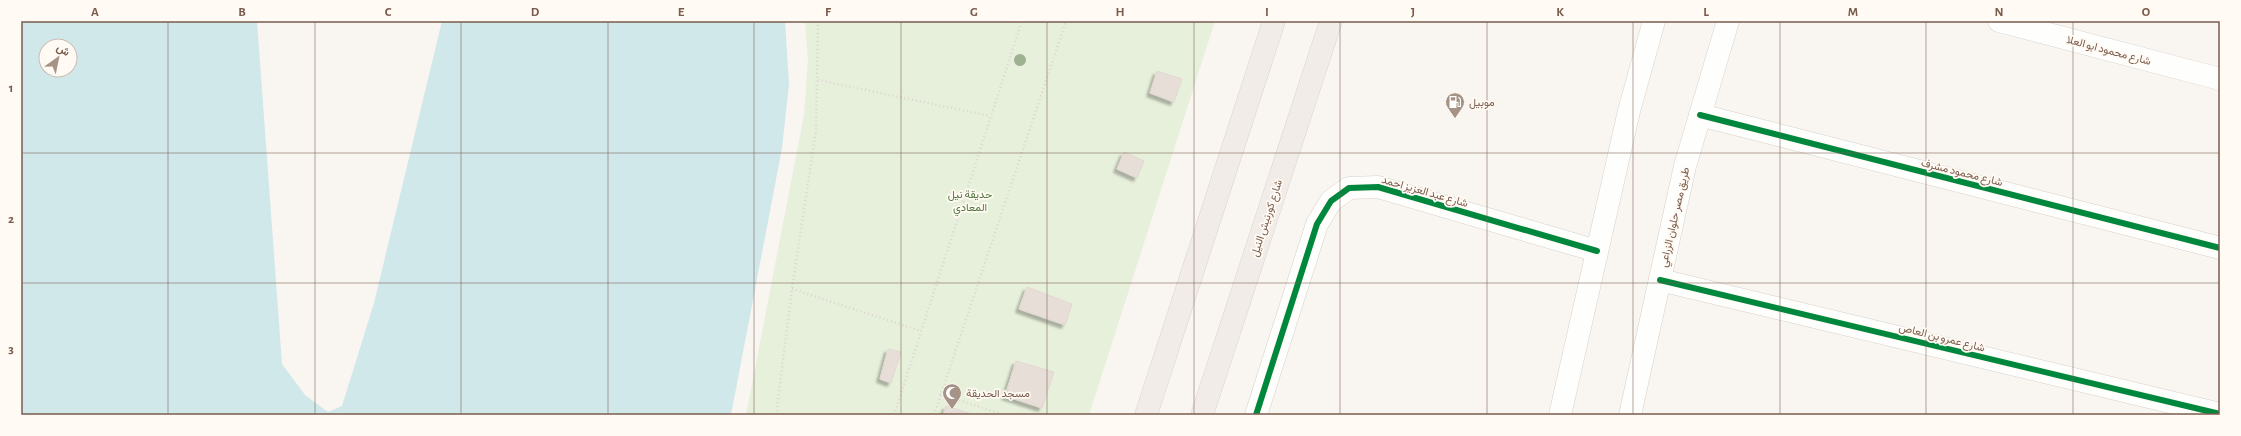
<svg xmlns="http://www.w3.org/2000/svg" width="2241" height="436" viewBox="0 0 2241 436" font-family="'Alegreya Sans',Vazirmatn,sans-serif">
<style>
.green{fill:#e7f0db}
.water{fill:#d0e8ea;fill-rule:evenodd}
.building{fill:#e6ded7;stroke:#e2d8d2;filter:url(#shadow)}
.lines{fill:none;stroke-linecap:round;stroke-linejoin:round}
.minor-casing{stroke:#d7d1cb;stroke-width:23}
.trunk-casing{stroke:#dad1cc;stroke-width:23}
.path{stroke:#dcd5d0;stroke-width:2.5;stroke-dasharray:1 3;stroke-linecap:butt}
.minor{stroke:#fefefd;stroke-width:22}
.trunk{stroke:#f2ece8;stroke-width:22}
.cycleway-casing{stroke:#fffaf3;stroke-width:8}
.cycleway{stroke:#00873e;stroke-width:6}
.tree{fill:#9eb190}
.grid{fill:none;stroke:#7a5c4d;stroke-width:1;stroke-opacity:0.55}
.labels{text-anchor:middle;stroke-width:3.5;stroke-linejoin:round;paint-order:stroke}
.street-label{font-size:11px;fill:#7a5c4d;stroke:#fffaf3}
.poi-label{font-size:11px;fill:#7a5c4d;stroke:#fffaf3;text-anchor:start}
.park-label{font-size:11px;fill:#537a41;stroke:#fffaf3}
.neatline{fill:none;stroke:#7a5c4d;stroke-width:1.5}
.grid-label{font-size:13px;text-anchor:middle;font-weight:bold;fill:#7a5c4d}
</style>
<defs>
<filter id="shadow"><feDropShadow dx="-3.5" dy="3.5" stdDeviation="1" flood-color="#0004"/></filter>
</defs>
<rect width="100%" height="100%" fill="#f9f5f0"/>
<polygon class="green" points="805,21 1215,21 1089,415 746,415 804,115 808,59"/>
<path class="water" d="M 21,21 L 257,21 L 282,364 L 305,395 L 328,412 L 342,406 L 374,303 L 442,21 L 785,21 L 789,84 L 782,148 L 731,415 L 21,415 ZM 46,46 L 70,46 L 70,70 L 46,70 Z"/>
<g class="building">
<polygon points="1157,71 1182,79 1174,102 1150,93"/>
<polygon points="1124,152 1144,161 1137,178 1117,169"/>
<polygon points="1027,287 1072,304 1065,325 1019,309"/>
<polygon points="888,349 901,352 891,383 880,379"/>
<polygon points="1016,361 1054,372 1042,408 1005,396"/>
<polygon points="946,406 975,415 943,415"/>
</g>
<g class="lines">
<g class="minor-casing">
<g id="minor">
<polyline points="1999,21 2220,79"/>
<polyline points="1700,115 2220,248"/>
<polyline points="1660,280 2220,414"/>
<polyline points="1256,415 1317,224 1331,201 1349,188 1378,187 1597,251"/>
<polyline points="1560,415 1629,111 1654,21"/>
<polyline points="1630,415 1685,166 1728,21"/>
</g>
</g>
<g class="trunk-casing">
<g id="trunk">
<polyline points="1146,415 1274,21"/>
<polyline points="1202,415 1331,21"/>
</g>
</g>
<g class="path">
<polyline points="818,80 990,116"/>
<polyline points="792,289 921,331"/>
<polyline points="940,394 1005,415"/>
<polyline points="776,415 792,289 816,130 818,21"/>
<polyline points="894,415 1022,21"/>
<polyline points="934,415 1066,21"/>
</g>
<use href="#minor" class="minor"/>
<use href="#trunk" class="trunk"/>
<g class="cycleway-casing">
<g id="cycleway">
<polyline points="1700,115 2220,248"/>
<polyline points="1660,280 2220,414"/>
<polyline points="1256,415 1317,224 1331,201 1349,188 1378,187 1597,251"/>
</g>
</g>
<use href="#cycleway" class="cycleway"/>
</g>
<circle class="tree" cx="1020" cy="60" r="6"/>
<path class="grid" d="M 168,21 L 168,415M 315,21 L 315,415M 461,21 L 461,415M 608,21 L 608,415M 754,21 L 754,415M 901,21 L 901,415M 1047,21 L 1047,415M 1194,21 L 1194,415M 1340,21 L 1340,415M 1487,21 L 1487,415M 1633,21 L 1633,415M 1780,21 L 1780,415M 1926,21 L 1926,415M 2073,21 L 2073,415M 21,153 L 2220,153M 21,283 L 2220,283"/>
<defs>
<g id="fuel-pin" transform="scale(1)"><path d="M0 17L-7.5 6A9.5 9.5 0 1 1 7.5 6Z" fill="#a69286" stroke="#fffaf3"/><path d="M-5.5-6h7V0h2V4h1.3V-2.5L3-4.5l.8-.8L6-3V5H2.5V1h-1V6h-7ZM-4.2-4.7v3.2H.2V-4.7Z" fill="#fff"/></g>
<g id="mosque-pin" transform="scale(1)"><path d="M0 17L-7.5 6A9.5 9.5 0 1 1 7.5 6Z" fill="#a69286" stroke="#fffaf3"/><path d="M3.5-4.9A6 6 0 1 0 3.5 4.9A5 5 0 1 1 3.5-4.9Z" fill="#fff"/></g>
</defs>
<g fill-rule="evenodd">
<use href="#fuel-pin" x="1455" y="102"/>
<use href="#mosque-pin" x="952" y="393"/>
</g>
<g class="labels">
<g class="street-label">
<text transform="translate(2109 50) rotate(15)" y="4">شارع محمود ابو العلا</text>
<text transform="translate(1962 172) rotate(14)" y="4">شارع محمود مشرف</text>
<text transform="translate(1425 191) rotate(16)" y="4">شارع عبد العزيز احمد</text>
<text transform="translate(1674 217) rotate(-77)" y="4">طريق مصر حلوان الزراعي</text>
<text transform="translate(1266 218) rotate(-72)" y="4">شارع كورنيش النيل</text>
<text transform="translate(1942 337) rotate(14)" y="4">شارع عمرو بن العاص</text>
</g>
<g class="poi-label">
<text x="1469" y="106">موبيل</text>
<text x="966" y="397">مسجد الحديقة</text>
</g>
<g class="park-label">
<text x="970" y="198">حديقة نيل<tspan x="970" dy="13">المعادي</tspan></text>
</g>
</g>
<rect width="2241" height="436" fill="none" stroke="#fffaf3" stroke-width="44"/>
<g transform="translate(58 58) rotate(33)"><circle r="19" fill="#fffaf3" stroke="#cabbb1"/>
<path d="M0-3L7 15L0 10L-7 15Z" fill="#a69286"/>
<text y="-6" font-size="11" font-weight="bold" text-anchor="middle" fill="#7a5c4d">ش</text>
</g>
<rect x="22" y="22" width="2197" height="392" class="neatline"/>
<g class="grid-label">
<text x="95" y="16">A</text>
<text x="242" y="16">B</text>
<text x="388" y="16">C</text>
<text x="535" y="16">D</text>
<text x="681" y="16">E</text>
<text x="828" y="16">F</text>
<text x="974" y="16">G</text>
<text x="1120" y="16">H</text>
<text x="1267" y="16">I</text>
<text x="1413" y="16">J</text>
<text x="1560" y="16">K</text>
<text x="1706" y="16">L</text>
<text x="1853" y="16">M</text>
<text x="1999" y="16">N</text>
<text x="2146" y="16">O</text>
<text x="11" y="92">1</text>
<text x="11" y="223">2</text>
<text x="11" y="353">3</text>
</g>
</svg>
